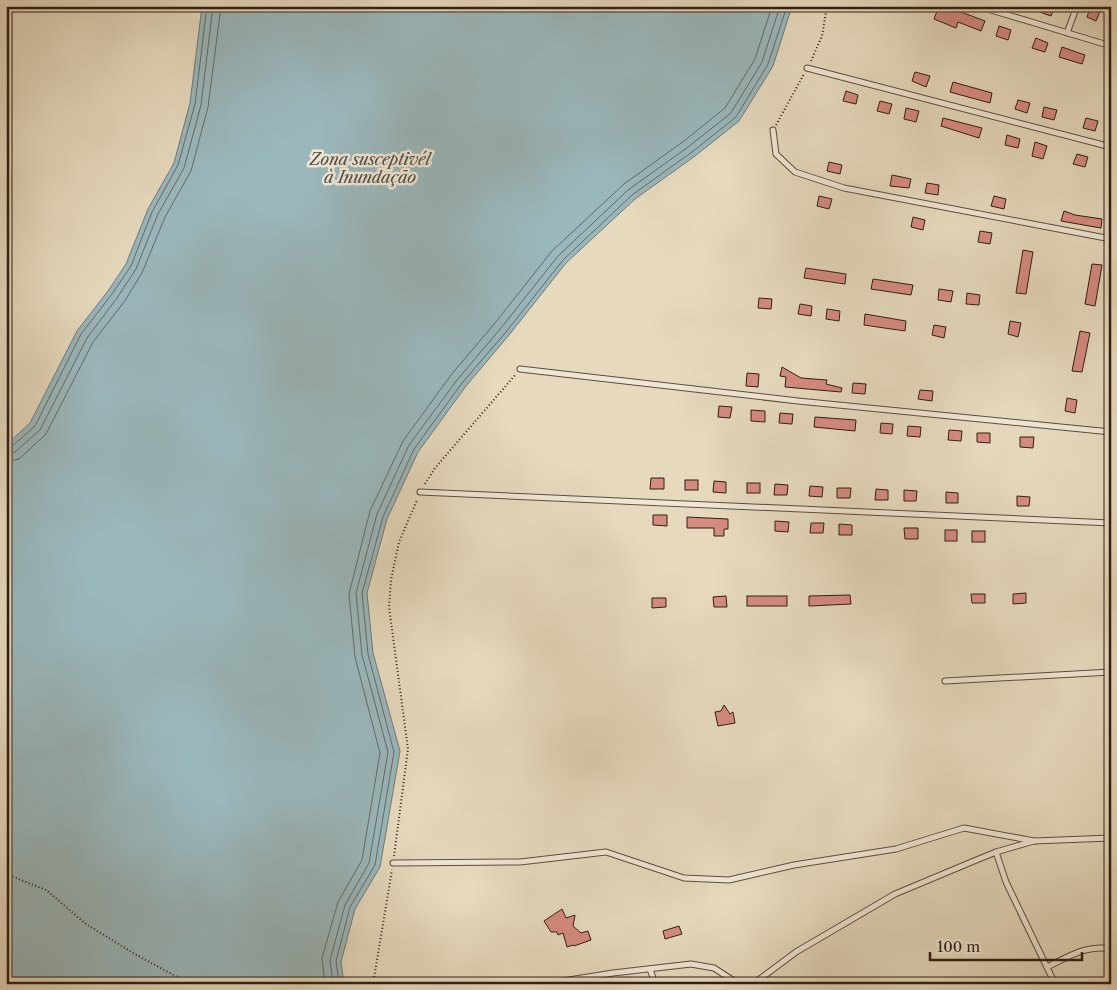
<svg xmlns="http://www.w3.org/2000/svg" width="1117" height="990" viewBox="0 0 1117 990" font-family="'Libre Caslon Text',serif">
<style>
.water{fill:#9ab7bc;stroke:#6f7a79}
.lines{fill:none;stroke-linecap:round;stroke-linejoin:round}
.shore{stroke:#646a68;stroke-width:1}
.building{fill:#d58b81;stroke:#2f1e14}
.service-casing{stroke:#5d4d3e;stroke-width:7}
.path{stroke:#2f1e14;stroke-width:2;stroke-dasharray:1 2.5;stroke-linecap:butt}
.service{stroke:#efe6d5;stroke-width:5}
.labels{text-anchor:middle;stroke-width:5;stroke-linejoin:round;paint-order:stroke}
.water-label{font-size:16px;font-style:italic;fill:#4f4c46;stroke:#efe6d5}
</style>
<rect width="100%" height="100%" fill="#e6d9be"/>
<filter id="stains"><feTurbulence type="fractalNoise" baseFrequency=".004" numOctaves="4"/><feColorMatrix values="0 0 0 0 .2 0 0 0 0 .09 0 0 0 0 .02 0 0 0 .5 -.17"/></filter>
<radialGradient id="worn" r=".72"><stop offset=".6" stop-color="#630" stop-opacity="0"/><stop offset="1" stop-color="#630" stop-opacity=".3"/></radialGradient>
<polygon class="water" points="202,6 792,6 773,66 739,121 695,156 635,199 566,263 509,335 466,386 418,452 387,519 367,593 373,653 400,751 380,867 355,909 341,962 344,984 6,984 6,445 30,423 77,331 108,291 126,264 148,209 174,163 190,103"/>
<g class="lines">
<g class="shore">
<polyline points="6,448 11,447 35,426 81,334 112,294 131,266 152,212 178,165 195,104 207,6"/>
<polyline points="6,455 15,452 40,430 87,338 117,298 136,269 158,214 184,168 201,105 213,6"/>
<polyline points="6,462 19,459 46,434 93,342 124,302 142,273 165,217 191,171 208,107 221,6"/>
<polyline points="325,984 322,958 338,902 362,860 380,753 355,657 349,594 370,511 403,441 451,375 495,323 552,251 624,184 684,141 725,108 755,59 772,6"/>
<polyline points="333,984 330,960 345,905 369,863 388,752 362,655 356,593 377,514 409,445 457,380 501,328 558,256 628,190 688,147 731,113 762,62 780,6"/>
<polyline points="339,984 336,961 350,907 375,865 394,752 368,654 362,593 383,517 414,449 462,383 506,332 563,260 632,195 692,152 736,117 768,64 787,6"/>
</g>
</g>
<g class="building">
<polygon points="939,6 950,9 951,7 962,10 961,12 985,21 981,31 958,22 956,28 934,19"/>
<polygon points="1028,6 1055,6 1051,16 1028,8"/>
<polygon points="1091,6 1101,9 1096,21 1087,17"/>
<polygon points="999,26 1011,30 1008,40 996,36"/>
<polygon points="1036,38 1048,43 1045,52 1032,48"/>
<polygon points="1062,47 1085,55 1082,64 1059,57"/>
<polygon points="915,72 930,76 926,87 912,81"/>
<polygon points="953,82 992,93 990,103 950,92"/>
<polygon points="846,91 858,95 856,104 843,101"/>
<polygon points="1018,100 1030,103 1027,113 1015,109"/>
<polygon points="880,101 892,104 889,114 877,111"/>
<polygon points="1044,107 1057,110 1054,120 1042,117"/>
<polygon points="906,108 919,111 916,122 904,119"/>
<polygon points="943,118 982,128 979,138 941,126"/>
<polygon points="1086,118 1098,121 1095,131 1083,128"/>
<polygon points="1007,135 1020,139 1018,148 1005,145"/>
<polygon points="1035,142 1047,146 1043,159 1032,156"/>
<polygon points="1077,154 1088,157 1085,167 1073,164"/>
<polygon points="829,162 842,165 840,174 827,171"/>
<polygon points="892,175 911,179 909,188 890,186"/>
<polygon points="927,183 939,185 938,195 925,193"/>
<polygon points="819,196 832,199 829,209 817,206"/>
<polygon points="994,196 1006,199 1004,209 991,206"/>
<polygon points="1064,211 1075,215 1102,219 1101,228 1061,221"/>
<polygon points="913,217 925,220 923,230 911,227"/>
<polygon points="980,231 992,233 990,244 978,242"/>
<polygon points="1023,250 1033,252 1026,294 1016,293"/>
<polygon points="1092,264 1102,265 1095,306 1085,304"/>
<polygon points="806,268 846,274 845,284 804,278"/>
<polygon points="873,279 913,285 911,295 871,289"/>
<polygon points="939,289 953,291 951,302 938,300"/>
<polygon points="967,293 980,295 979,305 966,304"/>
<polygon points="759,298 772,299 771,309 758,308"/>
<polygon points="800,304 812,306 811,316 798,314"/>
<polygon points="827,309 840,311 839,321 826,319"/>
<polygon points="865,314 906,321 905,331 864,325"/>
<polygon points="1010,321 1021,323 1018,337 1008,334"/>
<polygon points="934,325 946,327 944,338 932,335"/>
<polygon points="1080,331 1090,333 1082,372 1072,371"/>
<polygon points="782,367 801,378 827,380 826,384 842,388 841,392 785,387 786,377 780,376"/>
<polygon points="747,373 759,374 758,387 746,386"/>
<polygon points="853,383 866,384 865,394 852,393"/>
<polygon points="920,390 933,391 932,401 918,399"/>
<polygon points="1067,398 1077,400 1075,413 1065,411"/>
<polygon points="719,406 732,407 730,418 718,417"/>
<polygon points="751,410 765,411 765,422 751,421"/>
<polygon points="780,413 793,414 792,424 779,423"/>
<polygon points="815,417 856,420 855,431 814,427"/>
<polygon points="881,423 893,424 892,434 880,433"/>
<polygon points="908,426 921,427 920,437 907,436"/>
<polygon points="949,430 962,431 961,441 948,440"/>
<polygon points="977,433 990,433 990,443 977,442"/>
<polygon points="1020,437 1034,437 1033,448 1020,447"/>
<polygon points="651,478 664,478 664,489 650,489"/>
<rect x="685" y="480" width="13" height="10"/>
<polygon points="714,481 726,482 726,493 713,492"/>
<rect x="747" y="483" width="13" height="10"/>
<polygon points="775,484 788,485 787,495 774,495"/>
<polygon points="810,486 823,487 822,497 809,496"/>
<polygon points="837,488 851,488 850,498 837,498"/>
<polygon points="876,489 888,490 888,500 875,500"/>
<polygon points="904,490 917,491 916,501 904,501"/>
<polygon points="946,492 958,493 958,503 946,503"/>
<polygon points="1017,496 1030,497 1029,506 1017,506"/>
<polygon points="653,515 667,515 667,526 653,525"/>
<polygon points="687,517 728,519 728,529 724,529 724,536 714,536 714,528 687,528"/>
<polygon points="775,521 789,522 788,532 775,531"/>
<polygon points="811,523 824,523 823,533 810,533"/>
<polygon points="839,524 852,525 852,535 839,535"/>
<polygon points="904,528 918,528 918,539 905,539"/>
<rect x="945" y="530" width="12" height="11"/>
<rect x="972" y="531" width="13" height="11"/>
<polygon points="1026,593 1026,603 1013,604 1013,594"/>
<polygon points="971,594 985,594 985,603 972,603"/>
<polygon points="850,595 851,604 809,606 809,596"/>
<polygon points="726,596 727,607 714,607 713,597"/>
<rect x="747" y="596" width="40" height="10"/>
<polygon points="652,598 666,598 666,607 652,608"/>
<polygon points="724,705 730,714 733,712 735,723 718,726 715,712 721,711"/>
<polygon points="562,909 566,918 575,915 573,926 581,933 588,931 591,940 574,946 573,945 567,947 563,933 558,935 557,932 551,932 544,921"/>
<polygon points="679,926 682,934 665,939 663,931"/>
</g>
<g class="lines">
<g class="service-casing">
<g id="service">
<polyline points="978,6 1111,46"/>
<polyline points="1067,33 1077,6"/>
<polyline points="807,68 1111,147"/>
<polyline points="773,130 776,154 795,172 844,188 1111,239"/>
<polyline points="520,369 798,401 1111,432"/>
<polyline points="420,492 1111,523"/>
<polyline points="945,681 1111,672"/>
<polyline points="996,852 1006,882 1055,984"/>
<polyline points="393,863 520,862 606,852 684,878 729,880 794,865 896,849 964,828 1034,841"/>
<path d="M 1047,967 C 1068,957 1087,944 1111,949"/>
<polyline points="650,969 655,984"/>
<polyline points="544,984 613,973 691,964 714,968 734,981 744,984"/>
<polyline points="747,984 757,981 796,952 895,894 974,861 996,852 1034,841 1111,838"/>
</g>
</g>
<g class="path">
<polyline points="811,61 822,36 827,6"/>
<polyline points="776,125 804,74"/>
<polyline points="425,484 435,468 516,374"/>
<polyline points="394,856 408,749 389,607 391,580 399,542 417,500"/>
<polyline points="6,874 46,890 86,924 133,953 190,984"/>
<polyline points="373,984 392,870"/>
</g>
<use href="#service" class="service"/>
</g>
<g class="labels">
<g class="water-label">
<text x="370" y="165">Zona susceptivél<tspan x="370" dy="18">à Inundação</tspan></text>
</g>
</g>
<rect width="1117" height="990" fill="none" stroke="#e6d9be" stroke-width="25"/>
<rect x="8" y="8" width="1102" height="975" fill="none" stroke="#2f1e14" stroke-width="2.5"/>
<rect x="12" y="12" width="1092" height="965" fill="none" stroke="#2f1e14"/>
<path d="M930 952v8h152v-8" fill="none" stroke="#2f1e14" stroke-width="2.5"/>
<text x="937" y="952" font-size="15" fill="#2f1e14" stroke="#efe6d5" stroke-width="4" paint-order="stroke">100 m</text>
<rect width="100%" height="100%" filter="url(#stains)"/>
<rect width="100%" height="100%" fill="url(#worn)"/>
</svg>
